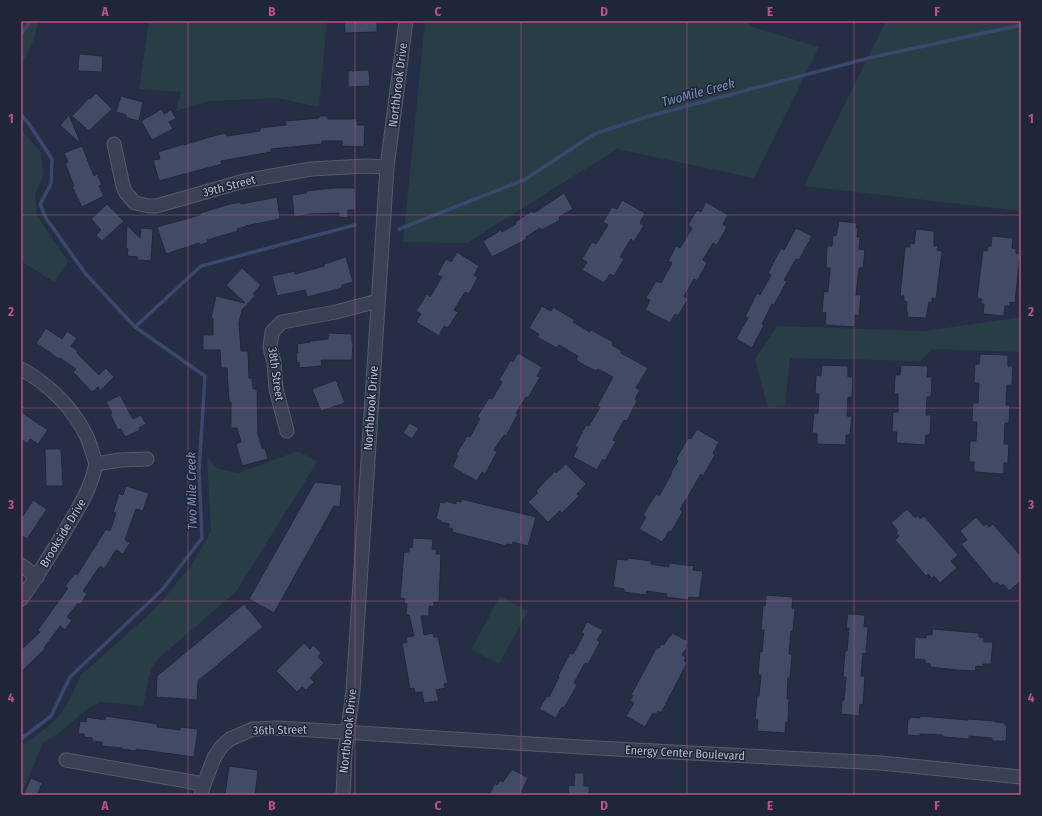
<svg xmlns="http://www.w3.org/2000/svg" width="1042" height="816" viewBox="0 0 1042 816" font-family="'Fira Sans Condensed',sans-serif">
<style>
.green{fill:#283d45}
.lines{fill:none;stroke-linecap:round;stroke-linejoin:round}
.stream{stroke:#3a486e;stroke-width:3.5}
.building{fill:#424b65;stroke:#21283b}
.minor-casing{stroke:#565c6e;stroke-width:15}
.minor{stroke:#3a4154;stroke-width:13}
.grid{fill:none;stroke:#be5283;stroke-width:1;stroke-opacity:0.55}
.labels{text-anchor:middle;stroke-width:3;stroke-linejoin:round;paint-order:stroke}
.street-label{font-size:12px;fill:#b8bdcd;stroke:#1f2639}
.water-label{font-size:13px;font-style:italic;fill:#7d8db6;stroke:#1f2639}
.neatline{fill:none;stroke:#be5283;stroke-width:1.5}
.grid-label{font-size:13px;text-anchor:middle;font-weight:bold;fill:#be5283}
</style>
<rect width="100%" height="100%" fill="#262e45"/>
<g class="green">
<polygon points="21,21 39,21 32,44 21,66"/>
<polygon points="149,21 327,21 319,107 277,98 210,101 176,111 181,92 139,89"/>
<polygon points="425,21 749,21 749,26 819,47 754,178 617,149 467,243 403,242"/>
<polygon points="886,21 1021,21 1021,211 804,186"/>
<polygon points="21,129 41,153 43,176 35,195 37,216 68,261 54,282 21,261"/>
<polygon points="1021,317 1021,352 933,349 920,361 790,358 785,406 768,408 755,359 777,326 926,331"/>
<polygon points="298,451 317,462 236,592 160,657 151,668 143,706 100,702 88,708 62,731 43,743 21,795 21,746 43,730 55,720 67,705 81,675 155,609 191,566 211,531 207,456 216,468 238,473"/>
<polygon points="500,596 528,611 499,664 471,650"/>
</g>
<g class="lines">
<g class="stream">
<polyline points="21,34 29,23 29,21"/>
<polyline points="21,115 29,124 52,159 51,184 40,204 46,218 85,273 135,327"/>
<polyline points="399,229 524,180 594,134 649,116 869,58 1021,25"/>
<polyline points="21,739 51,716 70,677 162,590 202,538 199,471 205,376 135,327 201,266 355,225"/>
</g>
</g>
<g class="building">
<polygon points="344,21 377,21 377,32 345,33"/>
<polygon points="79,54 103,56 102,72 78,71"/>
<polygon points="369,70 370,86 348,87 348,71"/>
<polygon points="96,93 112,109 89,131 72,116 89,98 90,99"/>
<polygon points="121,96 143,102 139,121 126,118 126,115 116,112"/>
<polygon points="162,109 164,114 171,110 176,119 169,122 173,129 152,140 141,121"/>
<polygon points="69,115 81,144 60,125"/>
<polygon points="319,116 328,116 328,119 357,119 357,125 365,125 364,147 342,146 342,141 322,141 322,144 271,149 271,152 221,161 222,164 159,181 153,160 160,159 158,152 184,144 184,145 209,137 226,133 227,136 260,131 260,128 286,125 285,121 319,118"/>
<polygon points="82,146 94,176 97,174 102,185 99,186 104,196 82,207 72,187 74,186 65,163 68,162 64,153"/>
<polygon points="332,188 355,188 356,210 348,210 348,218 339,217 339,213 310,214 294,217 292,195 307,193 306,191"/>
<polygon points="564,193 573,209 559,217 560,220 542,230 540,228 526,237 527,239 492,257 483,241 501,230 502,232 516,224 515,222 532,211 534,213"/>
<polygon points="277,197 280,219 245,226 245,227 237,229 238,231 207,240 208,242 200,245 199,243 166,254 157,227 200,215 200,213 230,204 241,202 241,204"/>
<polygon points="622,200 645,213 640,223 644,225 634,242 631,239 620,257 624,259 614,276 610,274 604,283 582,270 587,262 582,259 592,242 596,244 608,225 603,222 612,207 617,209"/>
<polygon points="706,202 728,215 723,224 727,227 717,245 713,243 703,260 707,263 697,281 694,279 684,296 688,299 678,316 675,314 670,323 645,310 650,300 646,298 656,281 661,283 672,263 668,261 676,246 680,248 692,228 688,225 697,210 701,212"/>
<polygon points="107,204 124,221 102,241 96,235 101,230 91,219"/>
<polygon points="839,221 857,223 856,228 858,228 857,237 860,237 859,249 865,250 863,268 859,268 856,295 861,295 859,316 855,315 854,327 825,325 826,313 822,312 824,291 828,292 830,268 826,268 827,246 832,246 833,235 836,236"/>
<polygon points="127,225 140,238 141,228 153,229 151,261 137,260 138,257 127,256 128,249 126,248"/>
<polygon points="796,228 812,236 799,260 796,259 784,280 787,281 774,305 772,304 762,324 764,325 752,348 736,339 748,318 745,317 757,293 760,295 771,275 768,273 781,248 784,250"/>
<polygon points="916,229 934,231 934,246 938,246 937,250 942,251 936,299 932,298 932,303 929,302 926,318 907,317 908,312 906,312 907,302 904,301 904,296 900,296 905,247 910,247 910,243 914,244"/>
<polygon points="992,236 1013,238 1012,248 1016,249 1016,253 1020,254 1015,303 1010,302 1010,306 1005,306 1004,316 983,314 984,304 981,304 982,299 977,298 983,250 987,251 988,246 991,246"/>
<polygon points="457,252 479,266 474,275 478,277 469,294 465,292 454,310 458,312 448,328 444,326 439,336 416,322 421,314 416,311 427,294 430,297 442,277 437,275 446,259 451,262"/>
<polygon points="346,257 353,282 342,285 342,288 307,297 305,290 277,296 272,276 295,271 295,274 324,266 324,264"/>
<polygon points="242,268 261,285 253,294 255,296 242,310 239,323 241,351 248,351 249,378 252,378 253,389 257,389 258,434 262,448 265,448 268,459 242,466 236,444 241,442 237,428 231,428 231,402 229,402 227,368 221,368 220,350 203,350 203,335 213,335 213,319 211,318 216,296 245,303 226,285"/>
<polygon points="542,306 551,311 553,307 575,320 573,322 590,332 591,330 613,342 612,345 622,351 621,353 648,368 636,388 640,390 635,399 637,401 627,421 624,420 613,440 616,441 605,461 603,459 597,470 573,457 578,447 575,446 586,425 589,426 600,407 597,406 613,377 598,369 596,371 584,365 576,360 578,356 559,345 557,348 537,337 539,334 529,328"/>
<polygon points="46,328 62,339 67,331 77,338 71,346 78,351 77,353 99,375 106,368 114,377 100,391 98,387 92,392 73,372 76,369 60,358 59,359 36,343"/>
<polygon points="328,333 352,334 352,343 353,343 352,360 321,360 322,366 299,368 299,362 297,363 296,353 298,353 297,344 310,342 310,341 328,339"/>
<polygon points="518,353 542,367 537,376 540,377 528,398 526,397 516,413 518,414 506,436 504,435 494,450 497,452 485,474 482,472 477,481 452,467 458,456 456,455 467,436 470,437 480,419 477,417 489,398 492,399 502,382 499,380 511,360 513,362"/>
<polygon points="980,354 1008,355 1008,366 1013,366 1012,385 1007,385 1006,405 1010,405 1009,423 1005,423 1004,444 1009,444 1008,463 1004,463 1004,474 974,472 974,462 969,462 970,441 976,441 977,422 972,422 973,403 978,403 979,383 974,383 975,364 979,364"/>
<polygon points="822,365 848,366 848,377 853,377 852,397 848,397 847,416 852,416 850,435 846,435 846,445 817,444 817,433 812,433 814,413 818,413 819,394 815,394 816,375 821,376"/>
<polygon points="901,365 928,366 927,377 932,377 931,397 927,397 926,415 931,415 930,435 926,435 925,445 896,443 897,432 892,432 893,412 898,412 898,394 894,394 895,375 900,375"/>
<polygon points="336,380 345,403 321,411 312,389"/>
<polygon points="120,395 133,419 141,415 146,424 139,428 140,430 125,437 121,429 118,430 110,414 112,413 106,402"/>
<polygon points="21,412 48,430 38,444 30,439 27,444 21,439"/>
<polygon points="409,423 419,428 412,439 403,433"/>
<polygon points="697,429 719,442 713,453 715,455 703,476 701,474 687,498 680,509 683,511 671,532 669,531 662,542 639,529 646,517 643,515 656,494 659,496 672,473 671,472 678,461 676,459 688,438 691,439"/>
<polygon points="45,449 61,449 63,486 46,486"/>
<polygon points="566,464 586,484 577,494 579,496 561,514 560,511 548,522 528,502 538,493 536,491 555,471 556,473"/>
<polygon points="315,482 342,485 340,507 334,506 274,613 249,599"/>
<polygon points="126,486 149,493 143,511 136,509 125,540 130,543 123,554 116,550 104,569 100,566 83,591 87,594 80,605 78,603 67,617 72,620 65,630 60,626 44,648 45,649 21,672 21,650 40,632 38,630 68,588 65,586 75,573 77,575 106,529 110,531 116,513 113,512 119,494 123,495"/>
<polygon points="461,499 536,517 528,546 513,542 512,545 506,544 506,546 452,532 453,529 449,528 449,524 441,522 441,521 436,519 440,502 445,503 446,501 456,504 456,501 461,502"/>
<polygon points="33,500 47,509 27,539 21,535 21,519"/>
<polygon points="907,509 915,518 918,515 920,519 924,516 958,555 951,561 957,568 940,583 934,576 932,578 928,574 926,576 895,540 899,536 896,533 898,531 891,523"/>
<polygon points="976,517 984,526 987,524 989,527 993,524 1021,556 1021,581 1009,591 1003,584 1001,586 997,582 994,584 961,544 967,540 960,531"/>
<polygon points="413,538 433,539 432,549 437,550 436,554 441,554 439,602 434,602 434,607 429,606 429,616 421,616 424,635 433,633 434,637 438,637 448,683 444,684 445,688 436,690 439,701 424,703 422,692 415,693 414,688 410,689 402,643 407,642 406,637 414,636 409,615 406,615 407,604 404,604 405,599 400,598 404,552 409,552 409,547 412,548"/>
<polygon points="628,558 651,561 651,564 669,567 669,563 694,566 693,570 703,571 699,598 689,597 688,600 666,597 667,594 647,591 646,595 624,592 624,589 613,587 617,559 627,560"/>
<polygon points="766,595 793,597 792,608 795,608 793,632 791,631 789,654 792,654 790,678 788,678 787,699 789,699 788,722 786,722 785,733 757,731 758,720 755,720 757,696 759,696 761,675 758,675 760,651 762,652 764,630 761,630 763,606 765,606"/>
<polygon points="244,604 263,627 198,681 197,700 156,697 157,676"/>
<polygon points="848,614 865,615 864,627 868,627 866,654 863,653 861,676 865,676 863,705 860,704 859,716 841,714 842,700 844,700 846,677 843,677 845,651 847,651 849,628 846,628"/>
<polygon points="587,622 603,630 597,640 600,642 588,664 585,663 574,683 577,685 564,708 562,707 556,718 539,709 547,696 549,697 559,677 558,676 570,653 573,654 584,634 581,633"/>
<polygon points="932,629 979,633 979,637 984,638 984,642 993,642 991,664 983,664 982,667 976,666 975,671 957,670 930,667 930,664 925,663 925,660 914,659 915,637 926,638 927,635 932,635"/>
<polygon points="672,633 688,641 686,646 688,646 682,655 686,657 684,661 687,663 661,713 658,711 656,715 653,713 645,727 626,716 634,703 630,701 633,696 631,695 657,647 659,648 661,644 664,645 669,636 670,637"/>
<polygon points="304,643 310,649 313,645 321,653 318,657 324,663 310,678 314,682 306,690 302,687 297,692 276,671"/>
<polygon points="106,716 158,724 157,727 180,730 180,727 198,729 194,757 136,749 136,751 122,749 122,748 102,746 102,742 93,741 92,738 84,737 84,734 78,734 80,721 86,722 87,717 105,720"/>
<polygon points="920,716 968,720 968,719 995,721 995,722 1005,723 1005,725 1007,725 1006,741 992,741 992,738 969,736 969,739 943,737 943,735 920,734 920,736 907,735 908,719 910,719 910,717 920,718"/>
<polygon points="229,766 258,770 255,795 225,795"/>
<polygon points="512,769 528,778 520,795 489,795 495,783 497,785 500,780 503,782"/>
<polygon points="575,773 584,773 584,786 589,786 589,795 568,795 569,785 574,786"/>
<polygon points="31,778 42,783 37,795 23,795"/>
</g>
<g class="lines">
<g class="minor-casing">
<g id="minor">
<polyline points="114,144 123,186 126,193 135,203 149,206 156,206 181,199 244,181 311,169 366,166 387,167"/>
<path d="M 21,369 C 49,384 74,409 87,437 C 91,446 93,455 96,464"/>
<polyline points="287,431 276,389 274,362 270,348 272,332 282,322 336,312 378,301"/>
<polyline points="96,464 120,460 147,459"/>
<polyline points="21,565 37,577"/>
<path d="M 21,599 C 37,577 51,554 65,531 C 79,507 90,491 96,464"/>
<polyline points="66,760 204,784"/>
<polyline points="201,795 204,784 214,758 221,747 230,739 253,729 279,728 597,748 881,763 1021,777"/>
<polyline points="343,795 345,752 353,691 387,167 406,21"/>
</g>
</g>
<use href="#minor" class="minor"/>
</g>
<path class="grid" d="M 188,21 L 188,795M 355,21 L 355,795M 521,21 L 521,795M 687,21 L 687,795M 854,21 L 854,795M 21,215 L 1021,215M 21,408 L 1021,408M 21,601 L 1021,601"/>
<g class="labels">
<g class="street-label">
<text transform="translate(398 85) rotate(-83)" y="4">Northbrook Drive</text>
<text transform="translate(229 186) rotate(-15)" y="4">39th Street</text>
<text transform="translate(276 374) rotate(82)" y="4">38th Street</text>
<text transform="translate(371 408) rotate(-86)" y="4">Northbrook Drive</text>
<text transform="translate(63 533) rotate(-59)" y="4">Brookside Drive</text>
<text transform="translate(280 730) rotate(-1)" y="4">36th Street</text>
<text transform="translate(348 731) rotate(-84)" y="4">Northbrook Drive</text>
<text transform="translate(685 753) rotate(3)" y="4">Energy Center Boulevard</text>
</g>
<g class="water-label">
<text transform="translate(698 92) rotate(-15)" y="5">TwoMile Creek</text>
<text transform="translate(191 491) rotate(-91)" y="5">Two Mile Creek</text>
</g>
</g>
<rect width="1042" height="816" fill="none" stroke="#1f2639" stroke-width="44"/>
<rect x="22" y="22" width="998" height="772" class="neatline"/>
<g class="grid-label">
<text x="105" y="16">A</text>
<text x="272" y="16">B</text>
<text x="438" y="16">C</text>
<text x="604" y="16">D</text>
<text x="770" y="16">E</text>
<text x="937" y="16">F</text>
<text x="11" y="123">1</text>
<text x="1031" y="123">1</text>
<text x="11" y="316">2</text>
<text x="1031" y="316">2</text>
<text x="11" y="509">3</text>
<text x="1031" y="509">3</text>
<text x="11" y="702">4</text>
<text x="1031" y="702">4</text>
<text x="105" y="810">A</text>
<text x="272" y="810">B</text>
<text x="438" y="810">C</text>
<text x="604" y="810">D</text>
<text x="770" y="810">E</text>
<text x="937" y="810">F</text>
</g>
</svg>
